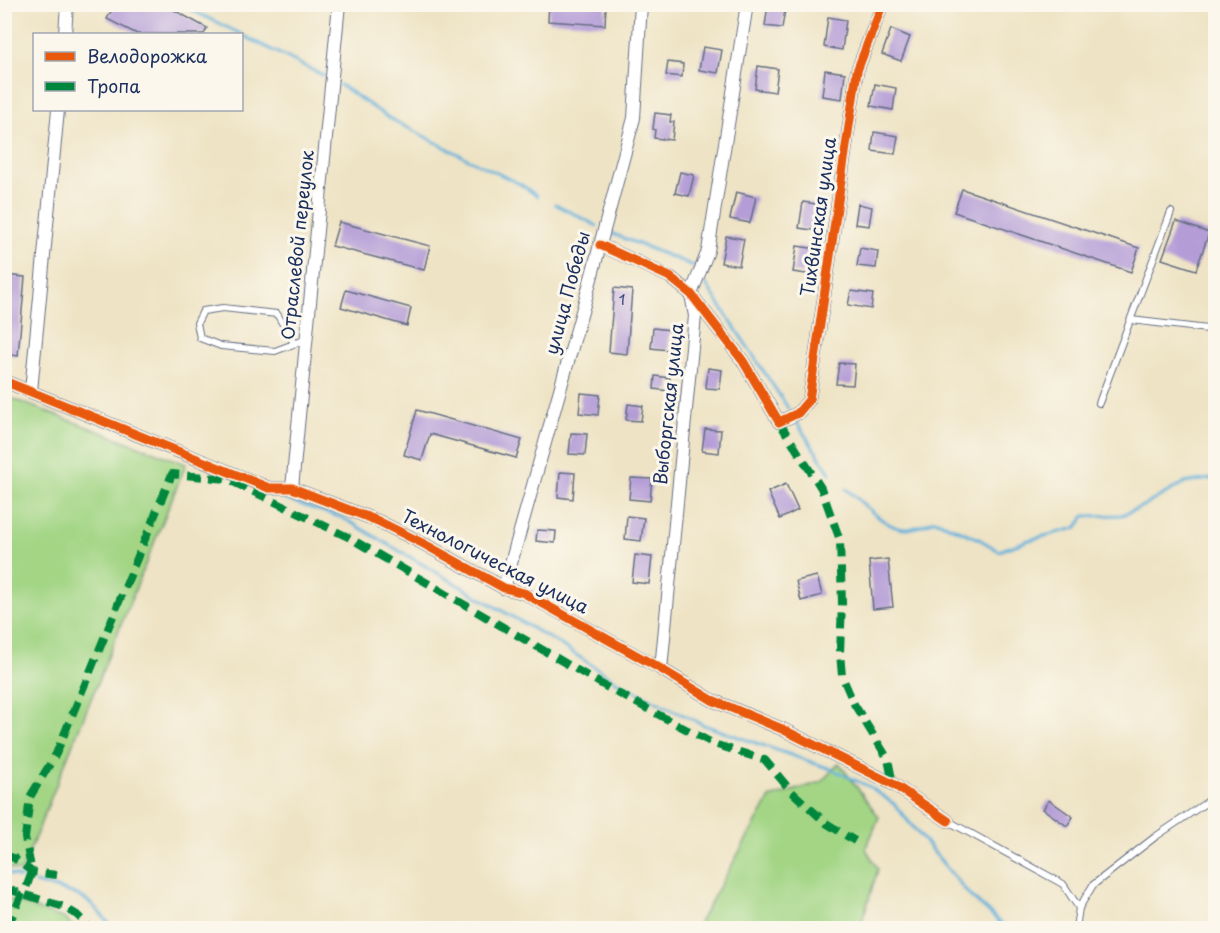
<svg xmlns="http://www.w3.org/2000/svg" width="1220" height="933" viewBox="0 0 1220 933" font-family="'Playpen Sans',sans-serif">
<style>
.green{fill:#a3d585;stroke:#5f8272;stroke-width:1.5}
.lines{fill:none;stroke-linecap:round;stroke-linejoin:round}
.stream{stroke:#61b0db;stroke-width:3}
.building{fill:#b49cd7}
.lane-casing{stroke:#656e82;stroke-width:8}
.street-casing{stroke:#656e82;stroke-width:14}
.lane{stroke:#fff;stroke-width:6}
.street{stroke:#fff;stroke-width:12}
.quiet{stroke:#00873e;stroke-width:8;stroke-dasharray:15 8;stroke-linecap:butt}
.cycleway-casing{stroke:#fbf7ec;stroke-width:13}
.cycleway{stroke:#e8590c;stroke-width:9}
.labels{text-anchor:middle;stroke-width:6;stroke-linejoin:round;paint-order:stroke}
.number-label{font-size:15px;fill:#414a7c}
.street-label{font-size:18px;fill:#1b2f5e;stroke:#fbf7ec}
</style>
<rect width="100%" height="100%" fill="#fbf7ec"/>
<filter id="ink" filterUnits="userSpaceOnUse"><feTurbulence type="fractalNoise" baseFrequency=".0167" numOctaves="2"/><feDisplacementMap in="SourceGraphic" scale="12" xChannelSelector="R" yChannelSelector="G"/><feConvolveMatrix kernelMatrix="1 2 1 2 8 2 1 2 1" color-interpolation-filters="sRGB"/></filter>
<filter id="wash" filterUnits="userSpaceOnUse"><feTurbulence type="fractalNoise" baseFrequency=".008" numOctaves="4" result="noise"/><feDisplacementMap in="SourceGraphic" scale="24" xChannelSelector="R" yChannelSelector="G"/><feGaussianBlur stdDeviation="1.35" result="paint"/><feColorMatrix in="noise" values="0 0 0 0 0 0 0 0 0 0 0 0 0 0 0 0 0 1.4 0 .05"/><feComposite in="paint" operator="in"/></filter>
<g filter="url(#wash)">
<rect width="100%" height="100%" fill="#eee3c4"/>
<g class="green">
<polygon points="5,396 186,464 21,872 4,867"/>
<polygon points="839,763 879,817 866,849 878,869 860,928 696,928 770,798 821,782"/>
<polygon points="5,898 65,919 75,928 5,928"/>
</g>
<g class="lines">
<g class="stream">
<polyline points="179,4 241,34"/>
<polyline points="242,35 324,76"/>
<polyline points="340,85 389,118 468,159 520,184 537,196"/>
<polyline points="555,204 597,226"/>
<polyline points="608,232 694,266"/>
<polyline points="706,284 788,408"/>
<polyline points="795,420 830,473"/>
<path d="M 846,489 C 863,502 886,531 908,529 C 918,528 927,523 935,520 L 979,539 L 999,551 L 1029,540 L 1076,528 L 1085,516 L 1122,515 L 1145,505 L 1184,483 L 1216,478"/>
<polyline points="283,499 343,518 561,645 619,683 661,704 704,725 831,769 870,787 894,804 970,896 1002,924 1011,928"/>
<polyline points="4,872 21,878"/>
<path d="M 35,883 C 54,888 75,891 90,903 C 99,911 106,920 113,928"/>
</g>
</g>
<g id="blocks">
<g class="building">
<polygon points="115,4 163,4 207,28 204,34 137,34 107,19"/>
<polygon points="549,4 606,4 605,25 548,21"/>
<polygon points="768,4 786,4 782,28 765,26"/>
<polygon points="828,17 846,20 842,50 824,47"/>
<polygon points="891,29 910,37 901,61 882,54"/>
<polygon points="703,47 722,50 718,73 699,70"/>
<polygon points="668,62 683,64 682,77 666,75"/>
<polygon points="758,66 778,69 775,92 755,89"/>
<polygon points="825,70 845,73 842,99 822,96"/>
<polygon points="875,84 896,88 893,110 871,106"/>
<polygon points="655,113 671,115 670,122 674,122 672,140 654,138 655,130 653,129"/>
<polygon points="874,132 898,136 895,154 872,151"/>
<polygon points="680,172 694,175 689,196 675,193"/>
<polygon points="962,189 1139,248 1131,272 954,212"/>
<polygon points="736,192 756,197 750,223 730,219"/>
<polygon points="803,202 823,205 819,231 799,228"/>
<polygon points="858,204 872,207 869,226 855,224"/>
<polygon points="1176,221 1209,233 1196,270 1162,259"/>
<polygon points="339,222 430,246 424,270 332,246"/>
<polygon points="726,236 744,239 739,266 721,263"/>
<polygon points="797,246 817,249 813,275 793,272"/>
<polygon points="860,248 878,251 876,268 857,266"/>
<polygon points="4,275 25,277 18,356 4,354"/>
<polygon points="614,288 632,290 627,354 609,352"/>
<polygon points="346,290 411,308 407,326 341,307"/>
<polygon points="851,291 873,294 871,309 848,305"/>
<polygon points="653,328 670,330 668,350 651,348"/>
<polygon points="839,363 855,364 853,385 836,384"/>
<polygon points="708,368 722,370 720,389 706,388"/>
<polygon points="655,376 670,378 669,391 654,389"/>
<polygon points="581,393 600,395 598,415 579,413"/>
<polygon points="628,404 643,406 641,421 626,420"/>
<polygon points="417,410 522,440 516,458 430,434 422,460 404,455"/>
<polygon points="705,429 721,430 719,453 702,451"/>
<polygon points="571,433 587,434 585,455 569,454"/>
<polygon points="560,472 575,473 573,499 558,497"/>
<polygon points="631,478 652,479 650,501 629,499"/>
<polygon points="786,484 798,510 780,519 768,492"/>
<polygon points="627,516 644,518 641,541 625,539"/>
<polygon points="537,530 556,531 555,543 536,541"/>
<polygon points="635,555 652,557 649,584 632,582"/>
<polygon points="888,559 893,607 873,609 869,561"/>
<polygon points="817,576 822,595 801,601 796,581"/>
<polygon points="1049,800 1073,817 1067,826 1043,809"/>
</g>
</g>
</g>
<g filter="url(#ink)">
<use href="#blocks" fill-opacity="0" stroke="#656e82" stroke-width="1.5"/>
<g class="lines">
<g class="lane-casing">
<g id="lane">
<polyline points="1131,320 1216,330"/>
<polyline points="294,343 277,314 223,308 203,311 197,323 200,338 221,346 275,351 307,339"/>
<polyline points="1099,403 1171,212"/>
<polyline points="948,821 1063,884 1079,908"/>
<polyline points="1076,928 1079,908 1093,885 1155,837 1216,796"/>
</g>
</g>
<g class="street-casing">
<g id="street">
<polyline points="65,34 67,4"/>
<polyline points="600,245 670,277 691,294 743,361 779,422 798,413 809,400 857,71 880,11 881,4"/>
<polyline points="4,381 269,488 292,488 378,521 424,544 504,588 524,593 661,669 712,700 782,729 893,784 948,821"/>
<polyline points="31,391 58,110"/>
<polyline points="292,488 339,4"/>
<polyline points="504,588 585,301 634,118 641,4"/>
<polyline points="661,669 695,316 691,294 708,251 747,4"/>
</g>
</g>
<use href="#lane" class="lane"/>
<use href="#street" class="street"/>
<g class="quiet">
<polyline points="779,422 821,488 840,540 842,603 840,653 842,676 854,704 888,759 893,784"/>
<polyline points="4,855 14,858 32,872 57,875"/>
<polyline points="4,888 64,907 77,915 90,928"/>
<polyline points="7,928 22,894 26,888 32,872 25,838 30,797 56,754 172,474 227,479 348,537 610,689 714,744 765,760 791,791 826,823 855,841"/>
</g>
<g class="cycleway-casing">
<g id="cycleway">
<polyline points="600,245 670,277 691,294 743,361 779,422 798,413 809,400 857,71 880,11 881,4"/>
<polyline points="4,381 269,488 292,488 378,521 424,544 504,588 524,593 661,669 712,700 782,729 893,784 948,821"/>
</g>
</g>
<use href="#cycleway" class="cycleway"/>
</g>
</g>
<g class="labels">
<g class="number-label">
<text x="622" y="305">1</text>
</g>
<g class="street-label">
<text transform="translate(819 217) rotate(-82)" y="6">Тихвинская улица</text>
<text transform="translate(298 245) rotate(-84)" y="6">Отраслевой переулок</text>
<text transform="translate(568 293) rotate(-75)" y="6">улица Победы</text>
<text transform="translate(669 404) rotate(-84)" y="6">Выборгская улица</text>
<text transform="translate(495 562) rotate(27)" y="6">Технологическая улица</text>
</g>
</g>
<rect width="1220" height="933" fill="none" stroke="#fbf7ec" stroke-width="24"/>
<rect x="33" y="33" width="210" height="78" fill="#fbf7ec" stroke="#a1a7b3" stroke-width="1.5"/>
<rect x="45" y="52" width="30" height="9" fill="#e8590c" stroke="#a1a7b3" stroke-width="1.5"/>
<text x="87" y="63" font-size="18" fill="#1b2f5e">Велодорожка</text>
<rect x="45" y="82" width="30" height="9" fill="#00873e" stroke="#a1a7b3" stroke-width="1.5"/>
<text x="87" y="93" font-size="18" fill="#1b2f5e">Тропа</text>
</svg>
